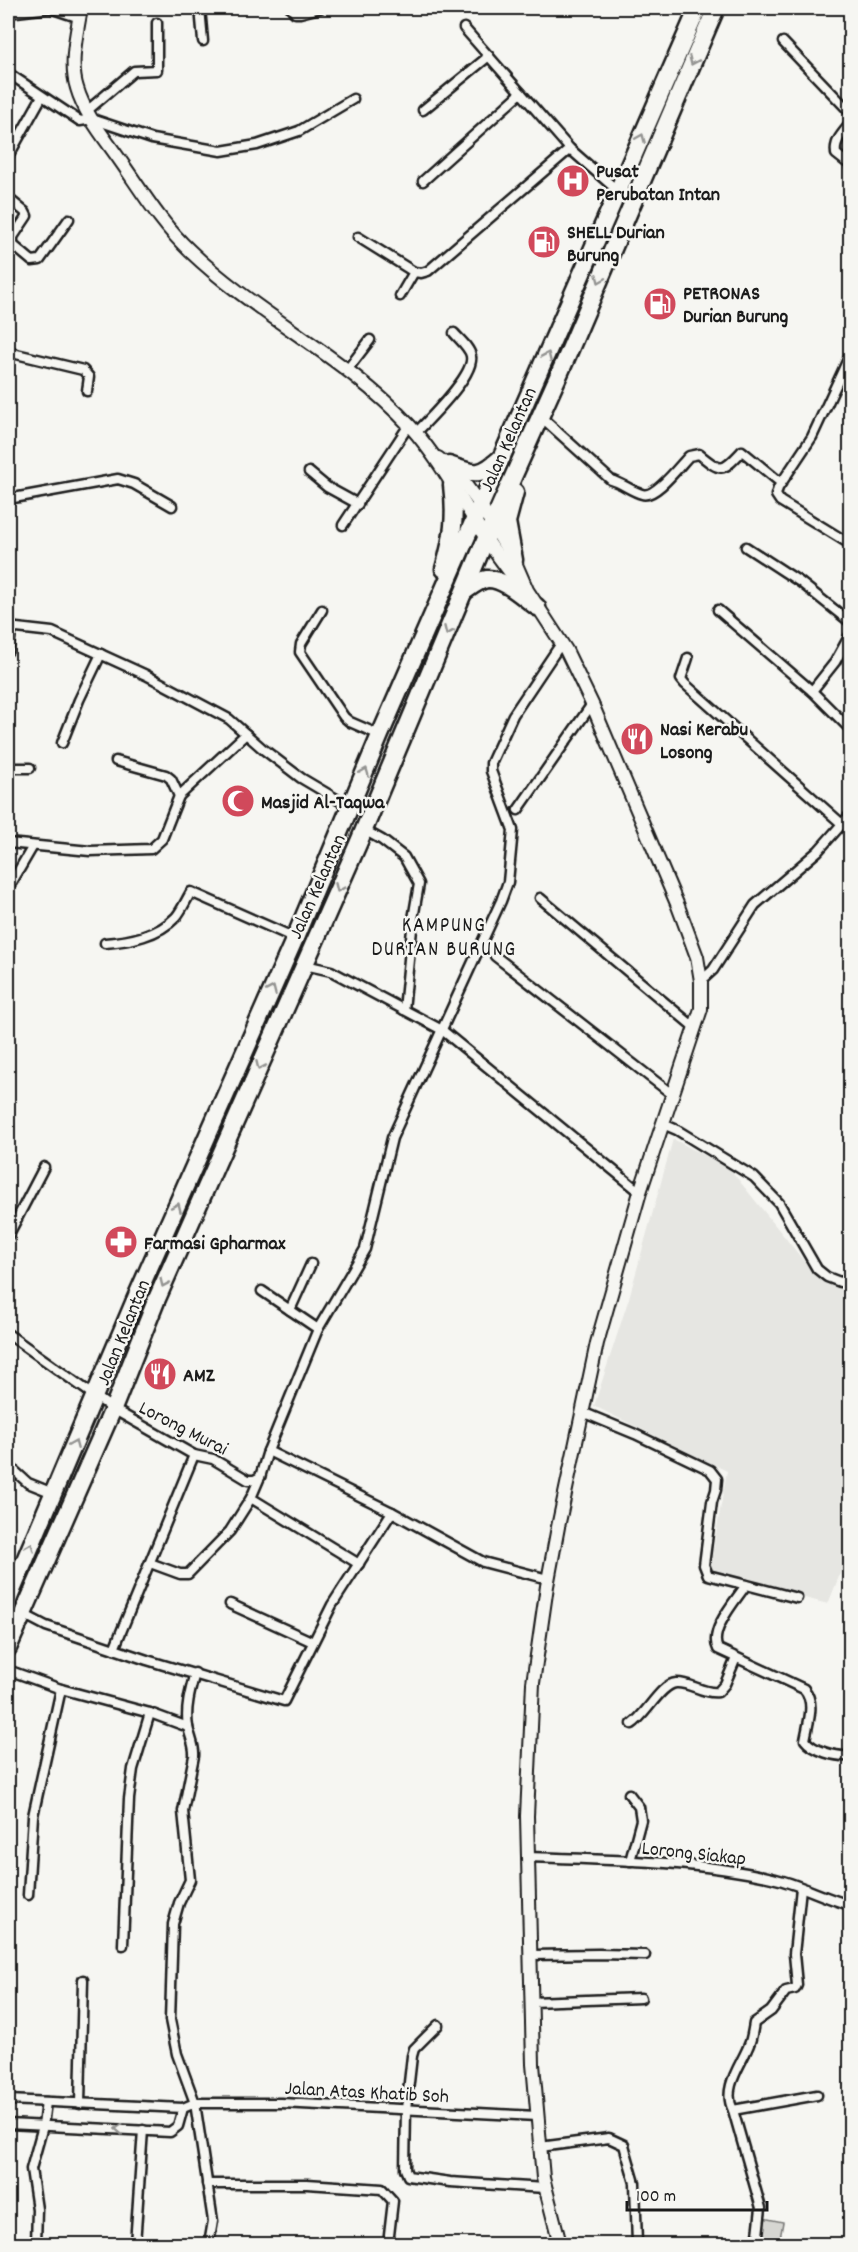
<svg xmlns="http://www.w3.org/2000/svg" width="858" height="2252" viewBox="0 0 858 2252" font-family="Dekko,sans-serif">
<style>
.built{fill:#e6e6e2}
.green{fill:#d6d6d2;stroke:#797977;stroke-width:1.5}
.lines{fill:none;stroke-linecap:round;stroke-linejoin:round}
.street-casing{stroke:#1c1c1c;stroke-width:13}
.secondary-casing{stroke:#1c1c1c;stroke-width:16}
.highway-casing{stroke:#1c1c1c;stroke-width:21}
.street{stroke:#f6f6f2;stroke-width:8}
.secondary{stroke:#f6f6f2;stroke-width:12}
.highway{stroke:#f6f6f2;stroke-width:16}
.oneway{stroke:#949492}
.labels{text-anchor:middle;stroke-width:5;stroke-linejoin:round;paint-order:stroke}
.poi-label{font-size:20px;font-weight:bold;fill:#1c1c1c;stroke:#f6f6f2;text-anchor:start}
.street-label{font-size:20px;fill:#1c1c1c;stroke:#f6f6f2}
.neighbourhood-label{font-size:21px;letter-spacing:1.5px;fill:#1c1c1c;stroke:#f6f6f2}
</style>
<rect width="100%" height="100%" fill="#f6f6f2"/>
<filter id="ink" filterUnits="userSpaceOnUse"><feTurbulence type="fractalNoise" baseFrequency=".0167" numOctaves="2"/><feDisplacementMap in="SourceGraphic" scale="12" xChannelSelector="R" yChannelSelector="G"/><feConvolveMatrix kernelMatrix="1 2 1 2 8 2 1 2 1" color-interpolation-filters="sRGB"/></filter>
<g filter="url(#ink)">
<polygon class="built" points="673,1139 729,1168 816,1276 848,1287 850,1285 850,1549 828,1604 709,1573 727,1471 594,1406 629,1298"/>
<polygon class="green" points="763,2218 783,2222 779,2244 762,2244 760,2239"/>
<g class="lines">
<g class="street-casing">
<g id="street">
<polyline points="200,8 203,41"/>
<polyline points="291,8 295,13 300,13 320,8"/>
<polyline points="8,13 50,8 80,18"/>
<polyline points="464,28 570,149 618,191"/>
<polyline points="783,42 850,112"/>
<polyline points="8,73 80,121 92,119 152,139 221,151 257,145 299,131 353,99"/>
<polyline points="88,110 134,71 157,70 157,23"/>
<polyline points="423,110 489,56"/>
<path d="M 850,124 C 842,134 834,141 836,154 L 850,165"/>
<polyline points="8,157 41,98"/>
<polyline points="423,181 521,93"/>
<polyline points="8,198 25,212 27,216 13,237 13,245 32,261 40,260 69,219"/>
<polyline points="358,237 414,272 421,273 428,271 570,149"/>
<polyline points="400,296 414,272"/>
<polyline points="8,352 83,370 89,377 87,391"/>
<polyline points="850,355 812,437 778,488 776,495 780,501 850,544"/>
<polyline points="347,370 370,340"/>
<path d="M 540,416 L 611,480 C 622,483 631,491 642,494 C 655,499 680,465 689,456 L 699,454 C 722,473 722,472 742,451 L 781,483"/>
<path d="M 416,433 C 429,419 475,375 471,356 C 470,348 459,339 454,333"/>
<polyline points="309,472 327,487 358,504"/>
<polyline points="8,499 118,479 134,484 172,506"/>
<polyline points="343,525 409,425"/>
<polyline points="746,547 800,582 850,622"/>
<polyline points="322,610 301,644 300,652 344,717 350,722 380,735"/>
<polyline points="718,610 812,691 850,729"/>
<polyline points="8,627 52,632 146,675 229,719 263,749 301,778 350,807"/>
<polyline points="8,651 12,627"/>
<polyline points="688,658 681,679 685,684 842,824"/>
<polyline points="812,691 835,662 850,635"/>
<polyline points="62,743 79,700 101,654"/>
<polyline points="116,761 166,775 171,779 179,796"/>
<polyline points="8,768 30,768"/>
<polyline points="518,810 592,704"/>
<polyline points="364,830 382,840 404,857 419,884 413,919 404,1010"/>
<polyline points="8,843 90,851 151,849 162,839 179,796 246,734"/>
<polyline points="12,882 33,846"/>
<polyline points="540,898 694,1027"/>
<path d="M 105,943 C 130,941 158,936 176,917 C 182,910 186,900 191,892 L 295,938"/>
<polyline points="495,956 673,1095"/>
<polyline points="305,965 331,971 442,1030 640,1192"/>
<polyline points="701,981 713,970 755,905 818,851 850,815"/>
<polyline points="663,1124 677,1130 754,1177 779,1203 817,1269 827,1277 840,1282 850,1279"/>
<polyline points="8,1236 44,1167"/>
<polyline points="262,1291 318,1329"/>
<polyline points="290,1310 311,1264"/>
<polyline points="8,1334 113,1409 194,1455 213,1459 248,1480 254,1480 260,1477"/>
<polyline points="582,1412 635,1434 710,1470 717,1479 716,1490 712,1502 704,1565 708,1575 797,1598"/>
<polyline points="268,1451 392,1512 483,1562 548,1579"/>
<polyline points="8,1465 28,1483 53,1493"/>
<polyline points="251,1498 359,1564"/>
<polyline points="150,1563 180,1574 188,1574 230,1531 251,1498 260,1477 268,1451 318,1329 365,1249 392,1138 501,901 508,882 513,830 491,771 491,763 513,715 562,642"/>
<polyline points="8,1564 20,1571"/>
<path d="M 746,1585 C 736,1600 708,1631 718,1649 L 804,1689 C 816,1703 808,1722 805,1740 C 813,1751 836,1757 850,1756"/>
<polyline points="230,1604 313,1642"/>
<polyline points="23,1614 46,1626 147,1660 284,1701 332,1605 392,1512"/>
<polyline points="114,1649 194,1455"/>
<polyline points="8,1670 61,1689 150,1713 133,1769 129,1799 123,1945"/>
<path d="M 195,1673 C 190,1691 185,1709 188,1727 C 190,1737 195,1746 194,1756 L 183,1811 L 190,1880 L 179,1903 L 173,1924 L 170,2020 L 177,2054 L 195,2103 L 213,2221 L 209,2244"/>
<polyline points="150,1713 188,1727"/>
<path d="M 632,1724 C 646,1715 661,1684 676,1683 C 690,1682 703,1694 718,1692 L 725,1684 L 736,1658"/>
<polyline points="629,1794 639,1807 641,1820 630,1861"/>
<path d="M 528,1857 C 609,1860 693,1860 772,1878 C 799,1884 824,1898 850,1905"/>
<polyline points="28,1895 33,1816 61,1689"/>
<polyline points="531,1955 599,1954 645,1955"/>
<polyline points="532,2002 641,1998"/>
<polyline points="438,2025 414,2049 412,2056 406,2109 405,2169 408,2176 450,2182 545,2188"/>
<polyline points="8,2100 183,2108 195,2103 281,2103 537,2116"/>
<polyline points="80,2104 83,1980"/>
<path d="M 733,2110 C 721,2087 743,2063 750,2042 C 752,2036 753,2029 754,2023 L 771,2011 L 786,1991 L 795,1989 L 797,1985 L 794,1954 L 801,1888"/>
<polyline points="8,2124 170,2132 178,2126 183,2108"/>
<polyline points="540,2147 609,2138 624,2145 635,2183 637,2244"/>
<polyline points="207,2184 307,2184 382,2189 393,2201 388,2244"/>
<polyline points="36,2244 37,2209 31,2169 43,2126 46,2102"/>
<polyline points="135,2244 143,2130"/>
<polyline points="757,2244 761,2208 733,2110 817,2095"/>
</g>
</g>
<g class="secondary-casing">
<g id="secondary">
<path d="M 81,8 C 77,33 69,63 77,88 C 85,116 108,142 124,166 C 144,195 164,227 190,251 C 258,316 346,357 410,426 C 443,463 465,508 493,549 C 503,562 512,577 524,588"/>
<polyline points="438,458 457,473 481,506 514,560 527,590 566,650 592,704 678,906 697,957 701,981 701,1009 640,1192 597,1343 558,1527 547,1586 533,1683 527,1816 533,2064 543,2178 560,2244"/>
</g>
</g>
<g class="highway-casing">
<g id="highway">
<path d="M 449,465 C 476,475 480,477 502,457"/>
<polyline points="514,560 507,522 515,492"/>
<path d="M 444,569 C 453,538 456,517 452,485"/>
<path d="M 465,591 C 471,587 479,580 487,579 C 504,578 524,598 537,607"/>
<polyline points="8,1600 138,1293 295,938 380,735 698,8"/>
<polyline points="8,1648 113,1409 156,1301 358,844 492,524 565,361 716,8"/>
</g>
</g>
<use href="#street" class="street"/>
<use href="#secondary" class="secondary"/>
<use href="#highway" class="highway"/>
</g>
<defs><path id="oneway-chevron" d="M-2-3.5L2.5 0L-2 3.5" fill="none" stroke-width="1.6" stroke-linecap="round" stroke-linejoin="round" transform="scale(1.5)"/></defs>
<g class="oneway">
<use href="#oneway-chevron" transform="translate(693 61) rotate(114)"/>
<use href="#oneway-chevron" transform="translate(641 138) rotate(-67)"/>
<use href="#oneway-chevron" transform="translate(600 279) rotate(113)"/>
<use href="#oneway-chevron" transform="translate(547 356) rotate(-66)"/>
<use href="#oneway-chevron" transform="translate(448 631) rotate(114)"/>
<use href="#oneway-chevron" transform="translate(365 772) rotate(-68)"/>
<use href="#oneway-chevron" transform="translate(339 888) rotate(114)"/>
<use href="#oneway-chevron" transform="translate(272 990) rotate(-66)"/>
<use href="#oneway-chevron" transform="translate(260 1066) rotate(114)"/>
<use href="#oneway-chevron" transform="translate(177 1207) rotate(-66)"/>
<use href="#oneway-chevron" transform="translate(164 1283) rotate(114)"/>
<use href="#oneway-chevron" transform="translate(74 1444) rotate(-67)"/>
<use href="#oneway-chevron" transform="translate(30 1547) rotate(-67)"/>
<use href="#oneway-chevron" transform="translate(119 2129) rotate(-177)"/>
</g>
</g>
<defs>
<g id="hospital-disc" transform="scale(1.725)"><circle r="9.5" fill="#d1495b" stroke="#f6f6f2"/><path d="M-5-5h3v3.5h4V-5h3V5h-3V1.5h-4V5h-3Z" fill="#fff"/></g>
<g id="fuel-disc" transform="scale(1.725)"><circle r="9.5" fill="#d1495b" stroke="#f6f6f2"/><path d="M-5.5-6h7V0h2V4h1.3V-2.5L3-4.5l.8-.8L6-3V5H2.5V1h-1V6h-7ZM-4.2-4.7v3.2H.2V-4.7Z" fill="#fff"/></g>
<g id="restaurant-disc" transform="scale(1.725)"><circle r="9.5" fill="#d1495b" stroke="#f6f6f2"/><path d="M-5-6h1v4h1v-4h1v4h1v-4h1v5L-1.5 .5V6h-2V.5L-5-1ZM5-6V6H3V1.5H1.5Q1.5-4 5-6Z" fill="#fff"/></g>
<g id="mosque-disc" transform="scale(1.725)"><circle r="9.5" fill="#d1495b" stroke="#f6f6f2"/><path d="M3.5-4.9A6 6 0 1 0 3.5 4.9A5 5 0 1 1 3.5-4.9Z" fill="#fff"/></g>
<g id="pharmacy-disc" transform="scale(1.725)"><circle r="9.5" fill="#d1495b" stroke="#f6f6f2"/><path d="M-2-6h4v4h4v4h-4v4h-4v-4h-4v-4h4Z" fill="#fff"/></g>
</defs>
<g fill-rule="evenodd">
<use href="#hospital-disc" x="573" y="181"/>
<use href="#fuel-disc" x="544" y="242"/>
<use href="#fuel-disc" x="660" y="304"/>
<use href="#restaurant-disc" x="637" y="739"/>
<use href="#mosque-disc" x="238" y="801"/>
<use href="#pharmacy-disc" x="121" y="1242"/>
<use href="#restaurant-disc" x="160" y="1374"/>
</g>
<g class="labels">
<g class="poi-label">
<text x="596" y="177">Pusat<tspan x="596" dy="23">Perubatan Intan</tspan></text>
<text x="567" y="238">SHELL Durian<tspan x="567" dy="23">Burung</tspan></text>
<text x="683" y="299">PETRONAS<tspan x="683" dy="23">Durian Burung</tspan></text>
<text x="660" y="735">Nasi Kerabu<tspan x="660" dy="23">Losong</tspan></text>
<text x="261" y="808">Masjid Al-Taqwa</text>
<text x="144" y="1249">Farmasi Gpharmax</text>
<text x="183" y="1381">AMZ</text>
</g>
<g class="street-label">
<text transform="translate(507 439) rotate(-66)" y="7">Jalan Kelantan</text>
<text transform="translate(316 886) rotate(-66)" y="7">Jalan Kelantan</text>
<text transform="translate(122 1332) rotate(-68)" y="7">Jalan Kelantan</text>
<text transform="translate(184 1427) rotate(27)" y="7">Lorong Murai</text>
<text transform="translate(694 1852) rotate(6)" y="7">Lorong Siakap</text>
<text transform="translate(367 2091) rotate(3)" y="7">Jalan Atas Khatib Soh</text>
</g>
<g class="neighbourhood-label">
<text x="444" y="931">KAMPUNG<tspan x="444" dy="24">DURIAN BURUNG</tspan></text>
</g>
</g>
<rect width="858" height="2252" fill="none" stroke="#f6f6f2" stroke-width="30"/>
<rect x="15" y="15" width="828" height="2222" fill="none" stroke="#1c1c1c" stroke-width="2" filter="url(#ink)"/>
<path d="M627 2201v9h140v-9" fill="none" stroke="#1c1c1c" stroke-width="3"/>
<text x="636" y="2201" font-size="18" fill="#1c1c1c" stroke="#f6f6f2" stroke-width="4.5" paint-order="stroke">100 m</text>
</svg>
